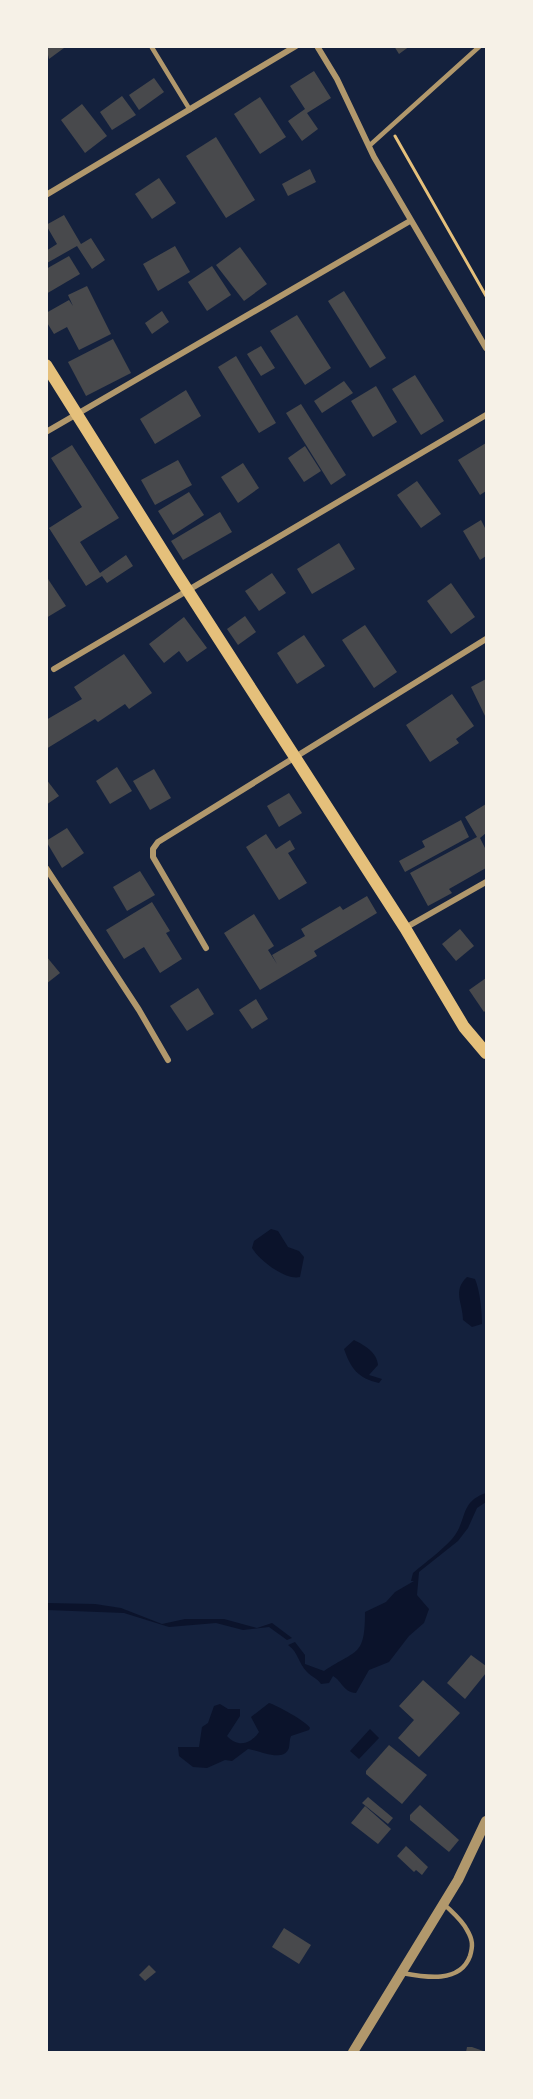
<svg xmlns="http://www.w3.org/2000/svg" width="533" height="2099" viewBox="0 0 533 2099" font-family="Ubuntu,sans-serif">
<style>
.water{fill:#0b132b}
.building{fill:#48494c}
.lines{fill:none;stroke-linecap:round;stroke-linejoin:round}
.path{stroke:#e5c07b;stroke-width:3}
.service{stroke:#b1986c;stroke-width:4.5}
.minor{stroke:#b1986c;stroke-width:6}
.tertiary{stroke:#b1986c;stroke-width:10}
.secondary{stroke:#e5c07b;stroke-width:12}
</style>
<rect width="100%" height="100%" fill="#14213d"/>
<g class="water">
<path d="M 271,1229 L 278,1231 L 288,1247 L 299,1251 L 304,1257 L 300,1277 C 286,1281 259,1260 252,1248 L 254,1241 Z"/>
<path d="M 467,1277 L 475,1279 C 480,1291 482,1311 482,1324 L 472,1327 L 463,1320 C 463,1303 452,1291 467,1277 Z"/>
<path d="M 354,1340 C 364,1345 377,1352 378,1365 L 369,1375 L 382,1379 L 379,1383 C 358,1378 351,1369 344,1349 Z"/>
<path d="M 486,1493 L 486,1502 L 477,1508 L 468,1528 L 458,1541 L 419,1572 L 417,1595 L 429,1609 L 424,1623 L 409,1636 L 389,1662 L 369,1670 L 356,1693 C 343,1692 342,1681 333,1676 L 329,1683 L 321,1684 C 317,1678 312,1677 307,1672 C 298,1663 299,1653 288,1645 L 295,1642 L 305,1655 L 305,1664 L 324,1671 C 357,1649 365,1657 365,1612 L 386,1602 L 395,1592 L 414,1581 L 411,1581 L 413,1573 C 426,1562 441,1551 452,1539 C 468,1520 459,1502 486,1493 Z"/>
<polygon points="47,1603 95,1604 121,1608 162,1624 185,1619 224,1619 257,1628 272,1623 292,1638 287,1640 269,1627 243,1630 216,1623 169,1627 124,1613 47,1610"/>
<path d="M 269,1703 C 276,1705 306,1721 310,1728 L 309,1730 L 291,1736 C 289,1740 290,1748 288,1750 C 281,1762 258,1750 248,1749 L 232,1761 L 225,1760 L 207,1768 L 193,1767 L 179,1756 L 178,1747 L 199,1747 L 202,1727 L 208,1723 L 214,1706 L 220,1704 L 228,1709 L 240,1709 L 240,1716 L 227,1736 C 238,1748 251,1744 259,1732 L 251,1717 Z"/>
<polygon points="370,1729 379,1738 359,1759 350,1751"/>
</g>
<g class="building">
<polygon points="46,46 62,46 64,48 49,59"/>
<polygon points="394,46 410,46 399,54"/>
<polygon points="314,71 331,98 307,113 318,129 302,141 288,121 305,109 290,86"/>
<polygon points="154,78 164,92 139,110 129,95"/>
<polygon points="122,96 136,115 112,130 100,112"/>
<polygon points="260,97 286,137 260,154 234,114"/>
<polygon points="82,104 107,136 85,153 61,120"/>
<polygon points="216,137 255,200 226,218 186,156"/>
<polygon points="310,169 316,182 288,196 282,184"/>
<polygon points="159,178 176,203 152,219 135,194"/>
<polygon points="64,215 81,244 91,238 105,260 92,269 77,246 47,263 46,251 57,244 46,225"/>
<polygon points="175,246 190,272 158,291 143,264"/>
<polygon points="240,247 267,284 244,301 216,265"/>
<polygon points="69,256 80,274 46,294 46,269"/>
<polygon points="212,266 231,295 207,311 188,282"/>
<polygon points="87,286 111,334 79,350 67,327 54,334 46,321 46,313 69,300 73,306 68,295"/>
<polygon points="344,291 386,358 370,368 328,301"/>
<polygon points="162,311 169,322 152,334 145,323"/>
<polygon points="297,315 331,368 305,385 270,331"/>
<polygon points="113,339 131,373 86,396 68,362"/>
<polygon points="261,346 275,368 261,376 247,354"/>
<polygon points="236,356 276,423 259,433 218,367"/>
<polygon points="415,375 444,421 421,435 392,389"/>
<polygon points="344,381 353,393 322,413 314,401"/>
<polygon points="376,386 397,422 373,437 351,401"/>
<polygon points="186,390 201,416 155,444 140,419"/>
<polygon points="301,404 346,475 331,485 286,413"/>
<polygon points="486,443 486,491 480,495 458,460"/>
<polygon points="72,445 119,518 80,542 100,573 126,555 133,566 107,583 102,576 86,586 49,528 82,507 51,458"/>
<polygon points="305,446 321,471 304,482 288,458"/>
<polygon points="178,460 192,485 155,505 141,480"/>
<polygon points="243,463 259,488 238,503 221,477"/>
<polygon points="417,481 441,514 421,528 397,495"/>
<polygon points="189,492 204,515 173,535 158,511"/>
<polygon points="220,512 232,532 183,560 171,541"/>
<polygon points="481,520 486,530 486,556 480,560 463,531"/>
<polygon points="339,543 355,569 312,594 297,569"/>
<polygon points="272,573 286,593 259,611 245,591"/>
<polygon points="46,576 66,606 46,618"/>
<polygon points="451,583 475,617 451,634 427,601"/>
<polygon points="245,616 256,632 238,645 227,629"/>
<polygon points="184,617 207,648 187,662 179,651 164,663 149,644"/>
<polygon points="365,625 397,672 374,688 342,640"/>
<polygon points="304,635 325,666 297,684 277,653"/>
<polygon points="124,654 152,693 129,709 125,704 98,722 95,719 46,749 46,720 82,699 74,687"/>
<polygon points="486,679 486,718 471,687"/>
<polygon points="452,694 474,726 456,739 459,743 430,762 406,725"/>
<polygon points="117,767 132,791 110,804 96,781"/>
<polygon points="154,769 171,798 150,810 133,781"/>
<polygon points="46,779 59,796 46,805"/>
<polygon points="289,793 302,813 279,827 267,806"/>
<polygon points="486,804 486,833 480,838 486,850 486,868 449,889 452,893 428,906 410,873 477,837 465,817"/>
<polygon points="461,820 469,837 405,872 399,861 425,847 422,841"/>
<polygon points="67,828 84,853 62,868 46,841"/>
<polygon points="266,834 276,849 290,840 295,849 288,853 307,883 279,900 246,847"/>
<polygon points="140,871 155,895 127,911 113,887"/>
<polygon points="367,896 377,913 314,951 317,956 260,990 224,933 254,914 274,946 268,950 277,964 272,955 305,936 301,929 340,906 343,910"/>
<polygon points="152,902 170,931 166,933 182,959 160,973 144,947 124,959 106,930"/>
<polygon points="460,929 474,946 456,961 442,944"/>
<polygon points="46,956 60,973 46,984"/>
<polygon points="486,978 486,1010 484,1012 469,990"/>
<polygon points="198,988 214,1014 187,1031 170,1006"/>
<polygon points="256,999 268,1019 252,1029 239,1010"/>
<polygon points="471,1655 486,1666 486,1673 465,1699 447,1683"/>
<polygon points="423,1680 460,1713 419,1757 398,1738 414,1720 399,1706"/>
<polygon points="389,1745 427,1775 402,1804 366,1774 366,1771"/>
<polygon points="368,1797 393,1818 388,1824 362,1803"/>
<polygon points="420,1805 459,1840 449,1852 410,1820 410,1815"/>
<polygon points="365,1806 391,1829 378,1844 351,1823"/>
<polygon points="406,1846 428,1867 422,1875 416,1870 414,1872 397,1856"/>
<polygon points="284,1928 311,1945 299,1964 272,1947"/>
<polygon points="149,1965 156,1972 145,1981 139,1975"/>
<polygon points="467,2047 472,2047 486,2052 466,2052"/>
</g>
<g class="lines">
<polyline class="path" points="395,136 486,296"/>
<g class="service">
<polyline points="151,46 190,110"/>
<polyline points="369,146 480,46"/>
<path d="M 402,1973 C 424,1977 460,1984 470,1956 C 473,1946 473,1940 467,1930 C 462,1920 452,1912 445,1905"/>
</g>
<g class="minor">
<polyline points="317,46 337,79 374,157 486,348"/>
<polyline points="46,195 296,46"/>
<polyline points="46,432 410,221"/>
<polyline points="54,669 486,415"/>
<polyline points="46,868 139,1010 168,1060"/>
<polyline points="405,928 486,882"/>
<polyline points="206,948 153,857 153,849 158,842 486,639"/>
</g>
<polyline class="tertiary" points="353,2052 458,1880 486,1821"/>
<polyline class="secondary" points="46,365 177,574 405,928 464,1027 486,1053"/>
</g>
<rect width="533" height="2099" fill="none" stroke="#f6f1e7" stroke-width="96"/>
</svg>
